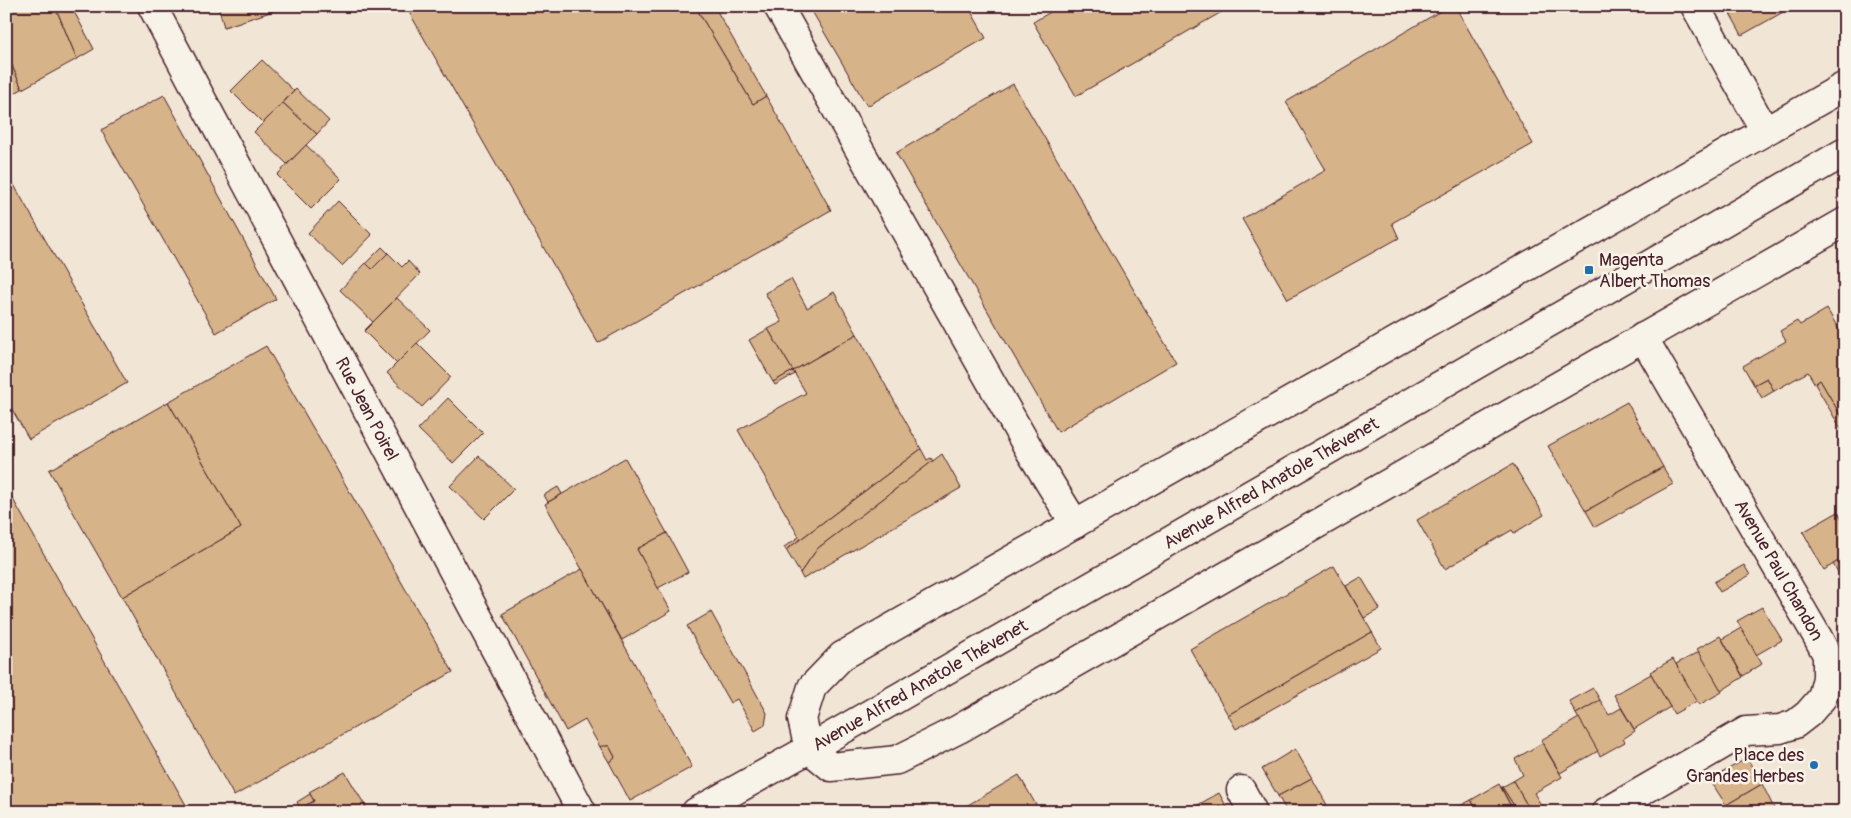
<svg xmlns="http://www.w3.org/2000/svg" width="1851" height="818" viewBox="0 0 1851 818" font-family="Pangolin,sans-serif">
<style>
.building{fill:#d7b389;stroke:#4a1f2b}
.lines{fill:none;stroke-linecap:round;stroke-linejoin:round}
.minor-casing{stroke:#4a1f2b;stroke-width:31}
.major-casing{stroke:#4a1f2b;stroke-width:31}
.minor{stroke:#f7f3e8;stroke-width:28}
.major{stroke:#f7f3e8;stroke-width:28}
.poi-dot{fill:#1f6fb2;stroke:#f7f3e8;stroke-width:2}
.labels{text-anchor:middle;stroke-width:5;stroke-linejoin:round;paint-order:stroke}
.poi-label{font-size:18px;fill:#4a1f2b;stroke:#f7f3e8;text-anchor:start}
.street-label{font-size:18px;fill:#4a1f2b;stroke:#f7f3e8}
</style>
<rect width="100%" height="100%" fill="#f1e6d5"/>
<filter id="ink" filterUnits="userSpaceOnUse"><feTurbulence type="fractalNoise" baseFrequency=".02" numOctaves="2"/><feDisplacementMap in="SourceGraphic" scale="10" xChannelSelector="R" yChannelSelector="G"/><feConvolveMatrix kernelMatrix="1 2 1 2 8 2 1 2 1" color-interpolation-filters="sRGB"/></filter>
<g filter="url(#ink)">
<g class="building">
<polygon points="6,6 55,6 77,59 22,89 6,52"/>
<polygon points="55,6 71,6 94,49 77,59"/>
<polygon points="218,6 289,6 224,27"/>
<polygon points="419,6 695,6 753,104 766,96 831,210 598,343 409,12"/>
<polygon points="695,6 714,6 766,96 753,104"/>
<polygon points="809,6 968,6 986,38 867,106"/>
<polygon points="1061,6 1232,6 1076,96 1033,22"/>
<polygon points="1449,6 1455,6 1533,144 1392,223 1399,238 1288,299 1242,219 1326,170 1286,102"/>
<polygon points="1726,6 1794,6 1742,35"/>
<polygon points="6,52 22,89 6,98"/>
<polygon points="262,60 294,91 263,123 231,91"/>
<polygon points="1013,84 1176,362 1058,432 896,153"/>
<polygon points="296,89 329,121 317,134 283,103"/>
<polygon points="164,95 276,299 216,333 101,130"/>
<polygon points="283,103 317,134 287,164 254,132"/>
<polygon points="306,145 341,179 311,209 277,175"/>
<polygon points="6,171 127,383 29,439 6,399"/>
<polygon points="338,201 372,235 342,266 308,233"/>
<polygon points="382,247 388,253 372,269 366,263"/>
<polygon points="388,253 402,267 408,261 420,274 373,322 340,290 366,263 372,269"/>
<polygon points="791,279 807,308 834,292 857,334 793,371 768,329 782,322 765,293"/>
<polygon points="397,298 430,330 397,364 364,331"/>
<polygon points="1827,309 1845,340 1845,423 1820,380 1815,384 1808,372 1774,391 1767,378 1754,385 1743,366 1786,341 1780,331 1797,321 1800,325"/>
<polygon points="768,329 793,371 773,382 749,340"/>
<polygon points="857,334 921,449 786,550 784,547 799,537 738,430 806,393 793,371"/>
<polygon points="417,343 451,377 422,407 387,373"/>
<polygon points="266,346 453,672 234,796 122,597 241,528 168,402"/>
<polygon points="793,371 795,374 775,385 773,382"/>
<polygon points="1767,378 1774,391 1762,398 1754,385"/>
<polygon points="1820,380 1845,423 1845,436 1815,384"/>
<polygon points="448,398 483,433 453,463 418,429"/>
<polygon points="168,402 241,528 122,597 49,470"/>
<polygon points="1627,402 1663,467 1586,511 1548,446"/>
<polygon points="921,449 927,460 931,458 933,461 818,548 800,573 786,550"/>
<polygon points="942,454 961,488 803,579 800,573 818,548"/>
<polygon points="479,456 514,489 484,519 450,486"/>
<polygon points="625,458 667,533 637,549 671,611 622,640 545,504"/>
<polygon points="1513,464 1544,515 1514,533 1512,530 1445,569 1417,520"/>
<polygon points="1663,467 1673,484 1595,527 1586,511"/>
<polygon points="6,487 190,812 6,812"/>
<polygon points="558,487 562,494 548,502 544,495"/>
<polygon points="1838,512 1845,525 1845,557 1824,570 1803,532"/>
<polygon points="667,533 688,572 658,588 637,549"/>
<polygon points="1845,557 1845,583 1833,564"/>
<polygon points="1744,565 1750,575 1720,592 1714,582"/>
<polygon points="1334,566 1372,632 1228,715 1190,649"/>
<polygon points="582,569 692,767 630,801 609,762 615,757 609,746 600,747 585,720 566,731 502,614"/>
<polygon points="1361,577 1380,609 1364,618 1346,586"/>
<polygon points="1762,607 1782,640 1756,655 1737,621"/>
<polygon points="711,612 767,713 765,725 755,731 737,699 730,703 687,626"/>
<polygon points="1741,628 1762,664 1743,676 1722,639"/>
<polygon points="1372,632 1381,648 1236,729 1228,715"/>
<polygon points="1720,636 1743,677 1721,691 1697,649"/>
<polygon points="1699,652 1722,692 1699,705 1676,664"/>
<polygon points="1673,659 1697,701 1674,714 1650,672"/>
<polygon points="1651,674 1670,707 1634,729 1614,695"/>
<polygon points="1593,688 1600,700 1576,714 1569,701"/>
<polygon points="1600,700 1609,715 1621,708 1635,731 1623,739 1625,742 1600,756 1576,714"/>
<polygon points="1579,718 1598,751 1560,773 1541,740"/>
<polygon points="1542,743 1562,777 1534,793 1545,812 1531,812 1513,781 1523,775 1515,759"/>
<polygon points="601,746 609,746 615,757 609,762 600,747"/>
<polygon points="1295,749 1312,778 1278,796 1262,769"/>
<polygon points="1747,758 1762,784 1726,805 1710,780"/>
<polygon points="345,772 369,812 303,812 300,808 314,801 309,792"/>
<polygon points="1019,775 1040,812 956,812"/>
<polygon points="1312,778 1327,805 1316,812 1287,812 1278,796"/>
<polygon points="1513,781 1531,812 1518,812 1502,787"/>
<polygon points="1499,784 1514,812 1478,812 1471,800"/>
<polygon points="1762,784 1774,808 1768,812 1723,812 1721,808"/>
<polygon points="1501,787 1502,787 1518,812 1514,812"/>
<polygon points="1219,793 1225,804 1212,812 1200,812 1196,806"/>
<polygon points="310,794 314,801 300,808 297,802"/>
<polygon points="1471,800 1478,812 1449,812"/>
<polygon points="1225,804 1230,812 1212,812"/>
</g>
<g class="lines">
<g class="minor-casing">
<g id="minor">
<polyline points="152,6 582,812"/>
<polyline points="778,6 1030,451 1075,524"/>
<polyline points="1695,6 1765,131"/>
<polyline points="1845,86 842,656 812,687 802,719 809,749 831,767 897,760 959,729 1845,222"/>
<polyline points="1241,790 1253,812"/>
<polyline points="1606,812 1746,731 1780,729 1795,724 1808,714 1822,698 1827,678 1827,655 1817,636 1643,337"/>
</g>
</g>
<g class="major-casing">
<polyline id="major" points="696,812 809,749 1845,152"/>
</g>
<use href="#minor" class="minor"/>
<use href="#major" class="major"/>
</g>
</g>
<g class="poi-dot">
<rect x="1584" y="265" width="10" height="10" rx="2.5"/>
<circle cx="1814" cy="765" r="5"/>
</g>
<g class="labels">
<g class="poi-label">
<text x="1599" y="266">Magenta<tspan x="1599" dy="21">Albert Thomas</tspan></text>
<text x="1804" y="761" text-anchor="end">Place des<tspan x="1804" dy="21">Grandes Herbes</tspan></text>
</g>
<g class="street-label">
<text transform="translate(367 409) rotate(62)" y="6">Rue Jean Poirel</text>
<text transform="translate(1271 483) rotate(-30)" y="6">Avenue Alfred Anatole Thévenet</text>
<text transform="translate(1779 570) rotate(60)" y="6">Avenue Paul Chandon</text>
<text transform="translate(920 685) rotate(-30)" y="6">Avenue Alfred Anatole Thévenet</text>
</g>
</g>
<rect width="1851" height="818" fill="none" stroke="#f7f3e8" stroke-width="25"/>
<rect x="12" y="12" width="1826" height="793" fill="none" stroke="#4a1f2b" stroke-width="2" filter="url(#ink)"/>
</svg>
